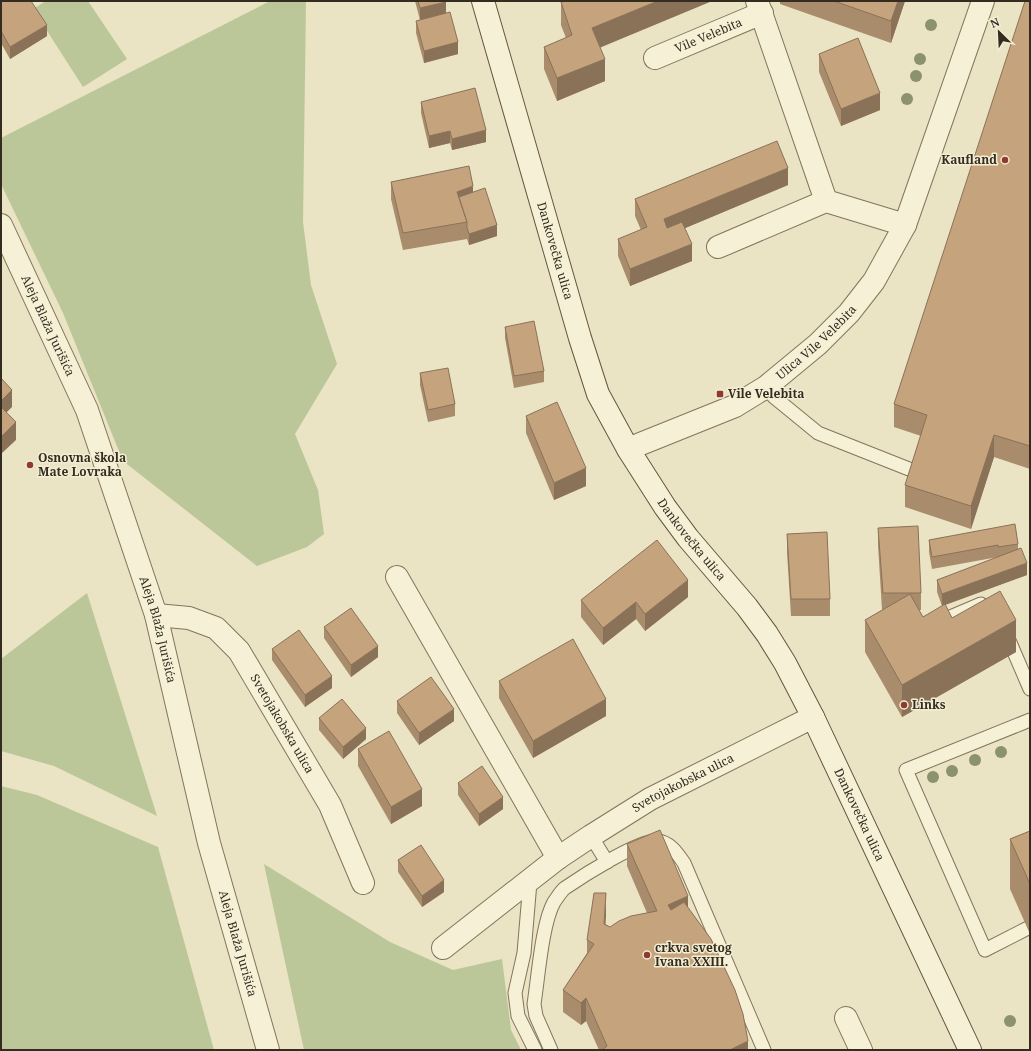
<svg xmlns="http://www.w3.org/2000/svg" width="1031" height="1051" viewBox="0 0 1031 1051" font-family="'Noto Serif',serif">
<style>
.green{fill:#bcc799}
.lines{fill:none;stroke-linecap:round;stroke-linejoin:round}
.service-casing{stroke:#83755c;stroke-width:15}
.minor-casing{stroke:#83755c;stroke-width:24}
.secondary-casing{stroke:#65563f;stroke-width:24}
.service{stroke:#f6f0d6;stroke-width:13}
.minor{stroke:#f6f0d6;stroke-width:22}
.secondary{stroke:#f6f0d6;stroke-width:22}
.tree{fill:#8c926e}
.wall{fill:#a98c6c}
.shaded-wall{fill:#8a7258}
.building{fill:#c5a37d;stroke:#8a7258}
.poi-dot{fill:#8d3b31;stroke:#f2edd3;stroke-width:1.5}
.labels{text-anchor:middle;stroke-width:3;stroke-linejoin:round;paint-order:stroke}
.street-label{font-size:12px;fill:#342c1f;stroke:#f2edd3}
.poi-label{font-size:12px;font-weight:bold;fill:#342c1f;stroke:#f2edd3;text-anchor:start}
</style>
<rect width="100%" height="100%" fill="#eae3c4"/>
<g class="green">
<polygon points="46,1 88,1 127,59 83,87 33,9"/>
<polygon points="270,1 306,1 303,222 311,285 337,364 295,434 318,490 324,534 307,547 257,566 123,461 63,313 1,184 1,138"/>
<polygon points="87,593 157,816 54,766 1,751 1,659"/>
<polygon points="1,786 37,795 158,847 214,1050 1,1050"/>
<polygon points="264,864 390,942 453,970 502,959 511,1030 521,1050 304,1050"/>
</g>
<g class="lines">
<g class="service-casing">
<g id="service">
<polyline points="766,387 774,397 818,433 909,469"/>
<polyline points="948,618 981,604"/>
<polyline points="1008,638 1030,689"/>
<polyline points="591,836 607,862"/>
<polyline points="530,882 524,953 515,993 518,1016 535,1050"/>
<polyline points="1028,928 985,950 906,770 1030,720"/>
<path d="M 551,1050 L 536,1016 L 534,1004 C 538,979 542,923 554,902 C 557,898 561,891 565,888 C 581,877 640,839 657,841 C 670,842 677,853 684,863 L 764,1050"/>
</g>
</g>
<g class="minor-casing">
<g id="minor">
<polyline points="757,1 826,201 905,225"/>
<path id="s1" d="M 655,58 L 762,13"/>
<path id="s2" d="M 1,225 L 87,410 L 156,615 L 209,843 L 268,1050"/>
<polyline points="718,247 826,201"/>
<path id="s3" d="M 628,449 L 735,406 L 766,387 L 818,344 L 849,313 L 874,281 L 905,225 L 983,1"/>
<polyline points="397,577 558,858"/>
<path id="s4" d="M 156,615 L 189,618 L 216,628 L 239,651 L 330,805 L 363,883"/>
<path id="s5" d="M 443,948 L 558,858 L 591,836 L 650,799 L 813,717"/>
<polyline points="846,1018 861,1050"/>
</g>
</g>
<g class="secondary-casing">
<g id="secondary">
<path id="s6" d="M 483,1 L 580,338 L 598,394 L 628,449 L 665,507 L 688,538 L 747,607 L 767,634 L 785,663 L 813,717 L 970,1050"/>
</g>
</g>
<use href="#service" class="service"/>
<use href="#minor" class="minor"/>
<use href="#secondary" class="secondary"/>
</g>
<g class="tree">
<circle cx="931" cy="25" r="6"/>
<circle cx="920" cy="59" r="6"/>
<circle cx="916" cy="76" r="6"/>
<circle cx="907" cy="99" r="6"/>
<circle cx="1001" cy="752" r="6"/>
<circle cx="975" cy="760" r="6"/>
<circle cx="952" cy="771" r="6"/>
<circle cx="933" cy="777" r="6"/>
<circle cx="1010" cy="1021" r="6"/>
</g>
<g class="wall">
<polygon points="1,1 47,36 10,59 1,43"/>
<polygon points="415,1 446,1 446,13 458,54 424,63 416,33 416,21 420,20"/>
<polygon points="712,1 600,47 605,81 557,101 544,69 544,47 566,38 561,25 561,2"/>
<polygon points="780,1 905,1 891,43 780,4"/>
<polygon points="1030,1 1030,469 994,457 971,529 905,507 905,485 921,436 894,427 894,404"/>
<polygon points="819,54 880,110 841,126 819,72"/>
<polygon points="421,102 486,142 452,150 450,143 429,148 421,113"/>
<polygon points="391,182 473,192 497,236 469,245 467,239 403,250 391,199"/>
<polygon points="788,185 685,228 692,261 630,286 618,256 618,239 641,230 635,216 635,199"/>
<polygon points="505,327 544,371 544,382 514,388 505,338"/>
<polygon points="420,373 455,404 455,416 428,422 420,385"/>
<polygon points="526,416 586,486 554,500 526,433"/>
<polygon points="878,528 921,593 921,610 919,610 923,617 942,606 937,592 937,580 998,557 932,569 929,552 929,540 1018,544 1018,550 1027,575 945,605 952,618 1016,652 902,717 865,652 865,620 882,610 878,545"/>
<polygon points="787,534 830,599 830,616 791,616 787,552"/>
<polygon points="688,597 645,631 636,619 603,645 581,617 581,600"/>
<polygon points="324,627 378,657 351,677 324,638"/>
<polygon points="272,649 332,688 305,707 272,660"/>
<polygon points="499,681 606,716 533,758 499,698"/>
<polygon points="397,701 454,721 419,745 397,713"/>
<polygon points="319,718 366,739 343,759 319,730"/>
<polygon points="358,749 422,806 391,824 358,766"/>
<polygon points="458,783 503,809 479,826 458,795"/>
<polygon points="1030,831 1030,934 1010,889 1010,839"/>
<polygon points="627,844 688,908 748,1050 599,1050 586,1021 581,1025 563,1012 563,990 587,953 587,940 606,915 605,924 610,927 647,913 627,866"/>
<polygon points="398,860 444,892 422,907 398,872"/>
</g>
<g class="shaded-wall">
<polygon points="658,1 712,1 592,51 592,28"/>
<polygon points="898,1 905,1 891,43 891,21"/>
<polygon points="446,2 446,13 420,20 420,8"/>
<polygon points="47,25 47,36 10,59 10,47"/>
<polygon points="458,42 458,54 424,63 424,51"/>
<polygon points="605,59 605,81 557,101 557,78"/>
<polygon points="880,93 880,110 841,126 841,109"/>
<polygon points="486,130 486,142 452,150 452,139"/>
<polygon points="450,131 450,143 429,148 429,136"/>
<polygon points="788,168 788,185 664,237 664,219"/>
<polygon points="473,186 473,203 460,208 457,192"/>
<polygon points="497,225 497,236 469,245 469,234"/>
<polygon points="692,244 692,261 630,286 630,269"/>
<polygon points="12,390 12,407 1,418 1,401"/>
<polygon points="16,422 16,440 1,454 1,437"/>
<polygon points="994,435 994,457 971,529 971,506"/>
<polygon points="586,468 586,486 554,500 554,483"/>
<polygon points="1027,563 1027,575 942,606 942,594"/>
<polygon points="688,580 688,597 645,631 645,614"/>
<polygon points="636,602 636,619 603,645 603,628"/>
<polygon points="1016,620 1016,652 902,717 902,685"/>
<polygon points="378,646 378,657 351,677 351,665"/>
<polygon points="332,676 332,688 305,707 305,695"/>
<polygon points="606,699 606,716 533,758 533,741"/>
<polygon points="454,709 454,721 419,745 419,733"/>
<polygon points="366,728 366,739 343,759 343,747"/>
<polygon points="422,789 422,806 391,824 391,807"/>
<polygon points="503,797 503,809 479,826 479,814"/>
<polygon points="444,880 444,892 422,907 422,896"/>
<polygon points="606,893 606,915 604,946 604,924"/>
<polygon points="688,896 688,918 668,927 668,905"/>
<polygon points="586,998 586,1021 581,1025 581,1003"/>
<polygon points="748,1041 748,1050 730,1050"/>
</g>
<g class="building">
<polygon points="1,1 31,1 47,25 10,47 1,31"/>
<polygon points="418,1 446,1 446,2 420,8"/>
<polygon points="565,1 658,1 592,28 605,59 557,78 544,47 572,35 561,2"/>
<polygon points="834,1 898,1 891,21"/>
<polygon points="1025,1 1030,1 1030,446 994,435 971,506 905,485 927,415 894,404"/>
<polygon points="450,12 458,42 424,51 416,21"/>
<polygon points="858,38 880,93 841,109 819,54"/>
<polygon points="475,88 486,130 452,139 450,131 429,136 421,102"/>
<polygon points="777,141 788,168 664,219 667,228 682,222 692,244 630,269 618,239 647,227 635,199"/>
<polygon points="469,166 473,186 457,192 467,222 403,233 391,182"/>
<polygon points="485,188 497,225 469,234 467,228 467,222 459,197"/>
<polygon points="534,321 544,371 514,376 505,327"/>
<polygon points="448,368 455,404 428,410 420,373"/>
<polygon points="1,378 12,390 1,401"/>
<polygon points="557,402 586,468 554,483 526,416"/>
<polygon points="1,407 16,422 1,437"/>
<polygon points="1015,524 1018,544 998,547 998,545 932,557 929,540"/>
<polygon points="918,526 921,593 883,593 878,528"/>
<polygon points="827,532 830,599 791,599 787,534"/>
<polygon points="657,540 688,580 645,614 636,602 603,628 581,600"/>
<polygon points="1021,548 1027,563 942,594 937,580"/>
<polygon points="1000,591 1016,620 902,685 865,620 910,594 923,617 945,604 952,618"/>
<polygon points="351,608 378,646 351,665 324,627"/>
<polygon points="299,630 332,676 305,695 272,649"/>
<polygon points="573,639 606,699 533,741 499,681"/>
<polygon points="431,677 454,709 419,733 397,701"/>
<polygon points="342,699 366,728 343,747 319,718"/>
<polygon points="389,731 422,789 391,807 358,749"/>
<polygon points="482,766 503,797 479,814 458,783"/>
<polygon points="660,830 688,896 668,905 671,910 684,902 711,939 735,990 743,1014 748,1041 730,1050 602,1050 607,1046 586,998 581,1003 563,990 594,944 587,940 594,893 606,893 604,924 610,927 619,921 631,916 657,911 627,844"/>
<polygon points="1030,831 1030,884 1010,839"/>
<polygon points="421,845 444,880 422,896 398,860"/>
</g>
<g class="poi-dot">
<circle cx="1005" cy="160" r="4"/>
<rect x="716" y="390" width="8" height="8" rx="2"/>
<circle cx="30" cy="465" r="4"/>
<circle cx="904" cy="705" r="4"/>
<circle cx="647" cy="955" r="4"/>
</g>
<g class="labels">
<g class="street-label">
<text dy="4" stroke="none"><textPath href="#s1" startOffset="58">Vile Velebita</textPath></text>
<text dy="4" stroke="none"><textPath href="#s6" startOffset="260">Dankovečka ulica</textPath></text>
<text dy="4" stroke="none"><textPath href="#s2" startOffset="111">Aleja Blaža Jurišića</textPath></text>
<text dy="4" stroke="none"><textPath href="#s3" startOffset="219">Ulica Vile Velebita</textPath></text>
<text dy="4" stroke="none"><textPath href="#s6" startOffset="583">Dankovečka ulica</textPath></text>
<text dy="4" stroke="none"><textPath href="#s2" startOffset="435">Aleja Blaža Jurišića</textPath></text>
<text dy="4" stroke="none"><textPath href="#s4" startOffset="179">Svetojakobska ulica</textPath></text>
<text dy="4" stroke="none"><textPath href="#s5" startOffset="292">Svetojakobska ulica</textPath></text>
<text dy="4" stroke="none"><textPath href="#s6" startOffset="907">Dankovečka ulica</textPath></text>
<text dy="4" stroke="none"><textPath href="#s2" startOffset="759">Aleja Blaža Jurišića</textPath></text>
</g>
<g class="poi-label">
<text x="997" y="164" text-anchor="end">Kaufland</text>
<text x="728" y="398">Vile Velebita</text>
<text x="38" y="462">Osnovna škola<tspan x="38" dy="14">Mate Lovraka</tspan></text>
<text x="912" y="709">Links</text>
<text x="655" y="952">crkva svetog<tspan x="655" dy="14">Ivana XXIII.</tspan></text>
</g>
</g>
<rect width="1031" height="1051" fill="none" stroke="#342c1f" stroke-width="4"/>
<g transform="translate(999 32) rotate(336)" stroke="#f2edd3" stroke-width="3" paint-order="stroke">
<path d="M0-3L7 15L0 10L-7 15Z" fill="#342c1f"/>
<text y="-6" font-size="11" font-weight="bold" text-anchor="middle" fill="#342c1f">N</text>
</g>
</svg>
